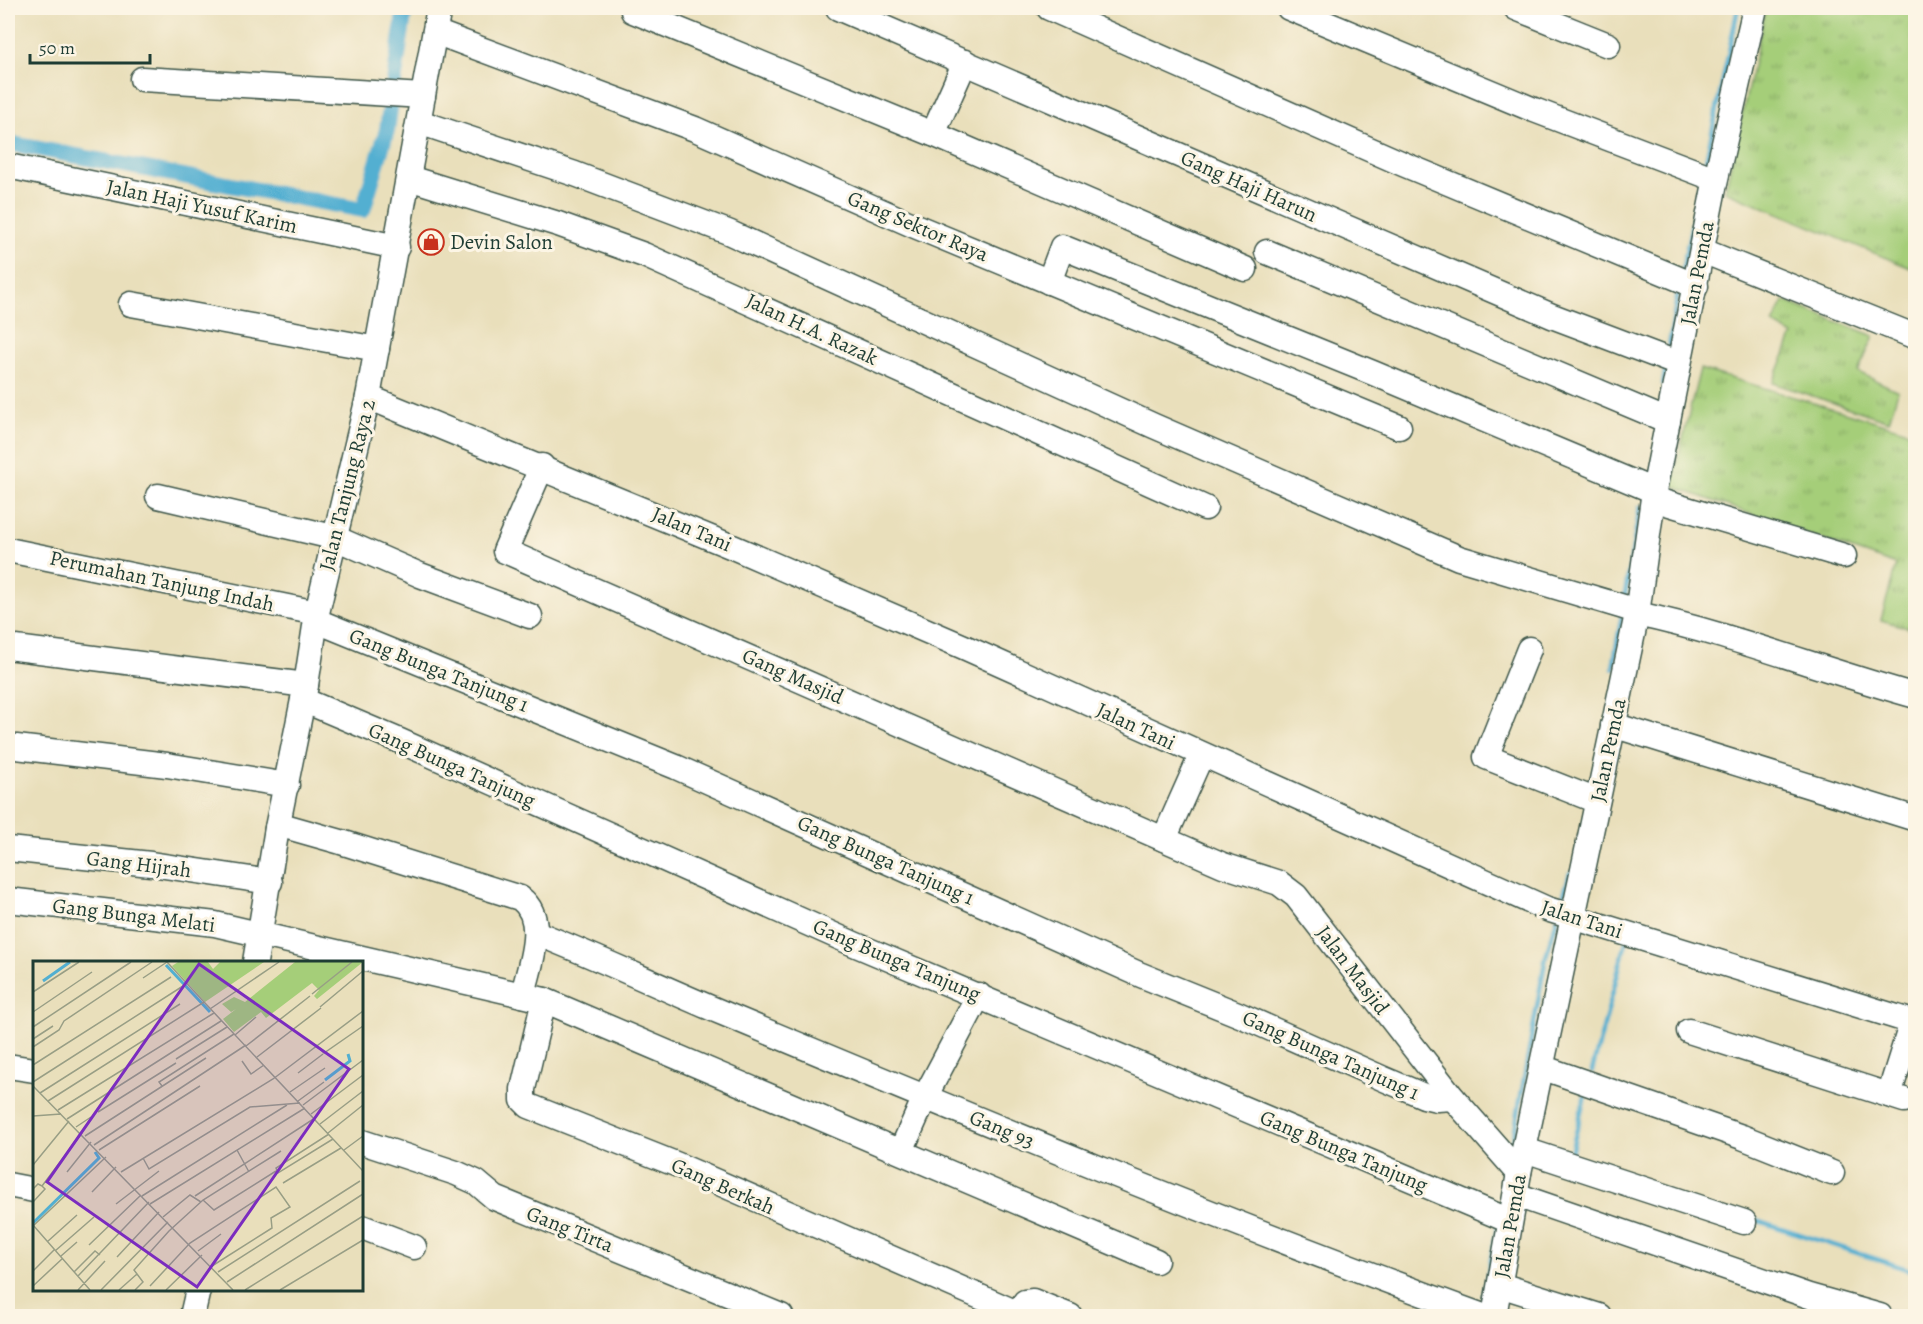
<svg xmlns="http://www.w3.org/2000/svg" width="1923" height="1324" viewBox="0 0 1923 1324" font-family="Alegreya,serif">
<style>
.grass{fill:url(#grass-tufts);stroke:#628656;stroke-width:1.5}
.lines{fill:none;stroke-linecap:round;stroke-linejoin:round}
.stream{stroke:#52afd1;stroke-width:4.5}
.canal{stroke:#52afd1;stroke-width:16}
.minor-casing{stroke:#3d5548;stroke-width:27}
.minor{stroke:#fff;stroke-width:24}
.labels{text-anchor:middle;stroke-width:6;stroke-linejoin:round;paint-order:stroke}
.street-label{font-size:21px;fill:#1f3d34;stroke:#fcf5e5}
.poi-label{font-size:21px;fill:#1f3d34;stroke:#fcf5e5;text-anchor:start}
.inset-river{fill:none;stroke:#52afd1;stroke-width:3}
.inset-road{fill:none;stroke:#989e85;stroke-width:1.5}
.view{fill:#7b2cbf;fill-opacity:0.15;stroke:#7b2cbf;stroke-width:3}
.inset-edge{fill:none;stroke:#1f3d34;stroke-width:3}
</style>
<defs>
<pattern id="grass-tufts" width="24" height="20" patternUnits="userSpaceOnUse" patternTransform="scale(1.5)"><rect width="24" height="20" fill="#a5ce79"/><path d="M3 7l-1-3M5 7V3M7 7l1-3M15 17l-1-3M17 17v-4M19 17l1-3" fill="none" stroke="#86a864"/></pattern>
</defs>
<rect width="100%" height="100%" fill="#fcf5e5"/>
<filter id="ink" filterUnits="userSpaceOnUse"><feTurbulence type="fractalNoise" baseFrequency=".0167" numOctaves="2"/><feDisplacementMap in="SourceGraphic" scale="12" xChannelSelector="R" yChannelSelector="G"/><feConvolveMatrix kernelMatrix="1 2 1 2 8 2 1 2 1" color-interpolation-filters="sRGB"/></filter>
<filter id="wash" filterUnits="userSpaceOnUse"><feTurbulence type="fractalNoise" baseFrequency=".008" numOctaves="4" result="noise"/><feDisplacementMap in="SourceGraphic" scale="24" xChannelSelector="R" yChannelSelector="G"/><feGaussianBlur stdDeviation="1.35" result="paint"/><feColorMatrix in="noise" values="0 0 0 0 0 0 0 0 0 0 0 0 0 0 0 0 0 1.4 0 .05"/><feComposite in="paint" operator="in"/></filter>
<g filter="url(#wash)">
<rect width="100%" height="100%" fill="#e9dfbb"/>
<g class="grass">
<polygon points="1766,8 1915,8 1915,270 1725,191"/>
<polygon points="1784,301 1874,336 1858,372 1898,391 1889,421 1773,383 1793,335 1773,324"/>
<polygon points="1700,369 1915,433 1915,630 1881,620 1896,565 1671,486"/>
</g>
<g class="lines">
<g class="stream">
<polyline points="1705,166 1738,8"/>
<polyline points="1682,272 1701,180"/>
<polyline points="1668,352 1679,286"/>
<polyline points="1663,384 1666,366"/>
<polyline points="1624,600 1640,507"/>
<polyline points="1613,668 1622,614"/>
<polyline points="1561,905 1570,873"/>
<polyline points="1592,1071 1626,942"/>
<polyline points="1511,1152 1546,956 1557,919"/>
<polyline points="1570,1157 1585,1096"/>
<polyline points="1753,1219 1916,1272"/>
<polyline points="1481,1308 1498,1225"/>
<polyline points="1886,1312 1904,1316"/>
</g>
<polyline class="canal" points="8,143 363,210 387,130 405,8"/>
</g>
</g>
<g filter="url(#ink)">
<g class="lines">
<g class="minor-casing">
<g id="minor">
<polyline points="838,8 1552,316 1679,364"/>
<polyline points="1049,8 1403,164 1696,286"/>
<polyline points="1289,8 1534,110 1710,177 1715,183 1654,491 1637,614 1519,1173 1494,1316"/>
<polyline points="1516,8 1608,45"/>
<polyline points="633,11 933,134 1245,269"/>
<polyline points="435,32 695,129 915,226 1399,427"/>
<polyline points="142,79 423,96"/>
<polyline points="419,122 575,174 728,232 1154,426 1459,558 1637,611"/>
<polyline points="933,134 965,62"/>
<polyline points="8,166 397,247"/>
<polyline points="409,178 558,224 644,255 1205,508"/>
<polyline points="1715,183 1755,8"/>
<polyline points="1703,251 1916,337"/>
<polyline points="1267,252 1668,421"/>
<polyline points="1049,282 1062,247 1373,373 1654,491"/>
<polyline points="131,304 377,349"/>
<polyline points="368,397 735,548 964,647 1547,909 1916,1023"/>
<polyline points="542,466 505,551 1223,865 1279,883 1296,896 1453,1098 1519,1173"/>
<polyline points="158,496 333,537 420,575 530,616"/>
<polyline points="1653,499 1844,556"/>
<polyline points="8,550 317,613"/>
<path d="M 1637,614 C 1731,634 1822,670 1916,696"/>
<polyline points="317,621 676,767 1141,975 1240,1015 1384,1079 1424,1096 1437,1099 1453,1098"/>
<polyline points="8,647 306,685"/>
<polyline points="1529,649 1486,757 1597,801"/>
<polyline points="303,700 400,741 854,944 1510,1221"/>
<polyline points="1613,725 1916,819"/>
<polyline points="8,746 167,765 287,785"/>
<path d="M 277,828 L 288,827 L 341,842 L 520,898 C 549,920 529,965 523,995"/>
<polyline points="1164,839 1201,756"/>
<polyline points="8,849 151,864 270,882"/>
<polyline points="8,900 215,924 544,1000 1156,1261"/>
<path d="M 536,933 C 600,958 662,988 725,1014 C 976,1119 1227,1223 1483,1316"/>
<polyline points="255,962 277,828 306,685 317,613 368,397 439,8"/>
<polyline points="544,1000 523,1089 523,1100 529,1106 678,1165 1017,1313"/>
<polyline points="1689,1031 1904,1100"/>
<polyline points="8,1066 34,1070"/>
<polyline points="1541,1067 1742,1137 1832,1173"/>
<polyline points="1889,1095 1912,1022"/>
<polyline points="362,1142 456,1173 476,1182 495,1198 781,1316"/>
<polyline points="1525,1150 1744,1222"/>
<polyline points="901,1151 925,1097 979,995"/>
<polyline points="8,1185 34,1190"/>
<polyline points="1516,1195 1809,1296 1880,1316"/>
<polyline points="362,1227 414,1247"/>
<polyline points="1500,1285 1599,1316"/>
<polyline points="192,1316 198,1290"/>
<polyline points="1016,1316 1025,1302 1033,1301 1070,1316"/>
</g>
</g>
<use href="#minor" class="minor"/>
</g>
</g>
<defs>
<g id="shop-ring" transform="scale(1.35)"><circle r="9.5" fill="#fcf5e5" stroke="#c8321e" stroke-width="1.5"/><path d="M-5-2.5h2.3a2.7 3.5 0 0 1 5.4 0H5L5.5 6h-11ZM-1.5-2.5h3a1.5 2.3 0 0 0-3 0Z" fill="#c8321e"/></g>
</defs>
<g fill-rule="evenodd">
<use href="#shop-ring" x="431" y="242"/>
</g>
<g class="labels">
<g class="street-label">
<text transform="translate(1249 186) rotate(24)" y="7">Gang Haji Harun</text>
<text transform="translate(202 206) rotate(12)" y="7">Jalan Haji Yusuf Karim</text>
<text transform="translate(918 226) rotate(23)" y="7">Gang Sektor Raya</text>
<text transform="translate(1697 273) rotate(-79)" y="7">Jalan Pemda</text>
<text transform="translate(812 329) rotate(25)" y="7">Jalan H.A. Razak</text>
<text transform="translate(347 485) rotate(-76)" y="7">Jalan Tanjung Raya 2</text>
<text transform="translate(692 529) rotate(23)" y="7">Jalan Tani</text>
<text transform="translate(162 581) rotate(12)" y="7">Perumahan Tanjung Indah</text>
<text transform="translate(439 670) rotate(22)" y="7">Gang Bunga Tanjung 1</text>
<text transform="translate(793 676) rotate(24)" y="7">Gang Masjid</text>
<text transform="translate(1136 726) rotate(25)" y="7">Jalan Tani</text>
<text transform="translate(1608 750) rotate(-78)" y="7">Jalan Pemda</text>
<text transform="translate(452 765) rotate(24)" y="7">Gang Bunga Tanjung</text>
<text transform="translate(886 860) rotate(24)" y="7">Gang Bunga Tanjung 1</text>
<text transform="translate(139 864) rotate(7)" y="7">Gang Hijrah</text>
<text transform="translate(134 915) rotate(7)" y="7">Gang Bunga Melati</text>
<text transform="translate(1582 919) rotate(18)" y="7">Jalan Tani</text>
<text transform="translate(897 960) rotate(23)" y="7">Gang Bunga Tanjung</text>
<text transform="translate(1353 970) rotate(53)" y="7">Jalan Masjid</text>
<text transform="translate(1331 1055) rotate(24)" y="7">Gang Bunga Tanjung 1</text>
<text transform="translate(1002 1129) rotate(23)" y="7">Gang 93</text>
<text transform="translate(1344 1151) rotate(23)" y="7">Gang Bunga Tanjung</text>
<text transform="translate(723 1186) rotate(24)" y="7">Gang Berkah</text>
<text transform="translate(1510 1226) rotate(-80)" y="7">Jalan Pemda</text>
<text transform="translate(570 1229) rotate(22)" y="7">Gang Tirta</text>
</g>
<g class="poi-label">
<text x="450" y="249">Devin Salon</text>
</g>
</g>
<g transform="translate(33 961)">
<rect width="330" height="330" fill="#e9dfbb"/>
<path d="M 145,1 L 175,1 L 180,8 L 187,1 L 231,1 L 172,41 L 139,5 ZM 262,1 L 330,1 L 284,38 L 281,35 L 286,29 L 279,22 L 233,57 L 228,51 L 201,71 L 190,58 L 203,48 L 198,51 L 189,43 L 201,36 L 212,41 Z" fill="#a5ce79"/>
<path class="inset-river" d="M 133,4 L 177,51M 10,20 L 37,1M 292,119 L 317,100 L 315,93M 0,262 L 66,197 L 62,191"/>
<path class="inset-road" d="M 134,1 L 171,41M 110,17 L 134,1M 0,31 L 46,1M 279,33 L 319,1M 287,46 L 330,10M 177,48 L 246,1M 0,51 L 59,11M 0,66 L 98,1M 202,74 L 223,56M 0,78 L 20,65M 283,84 L 291,92 L 330,65M 213,85 L 277,35M 0,86 L 26,69 L 31,60 L 119,1M 224,96 L 288,47M 143,98 L 194,66M 209,100 L 218,113 L 231,104M 0,104 L 138,16M 265,112 L 290,93M 0,121 L 150,25M 0,125 L 200,329M 129,125 L 126,121 L 201,73M 257,131 L 292,107M 7,132 L 147,43M 15,140 L 171,41 L 330,210M 265,140 L 291,121M 270,144 L 330,99M 25,149 L 181,52M 65,151 L 143,102M 278,153 L 330,114M 0,155 L 28,153M 34,158 L 188,60M 287,163 L 330,130M 43,166 L 58,156M 295,172 L 330,144M 296,173 L 243,207 L 245,212 L 300,178M 52,175 L 173,97M 61,184 L 213,84M 66,189 L 167,125M 204,189 L 216,211M 311,189 L 330,175M 110,197 L 116,208 L 217,146 L 267,142M 0,204 L 36,160M 34,211 L 58,181M 88,211 L 240,118 L 330,50M 250,222 L 308,187M 0,228 L 5,223 L 9,225 L 49,172M 59,231 L 83,206M 109,235 L 254,144M 162,235 L 282,157M 170,239 L 181,249 L 243,210M 0,241 L 12,228 L 9,225M 83,243 L 126,210M 117,243 L 272,147M 130,256 L 157,234 L 168,241M 0,264 L 57,329M 0,265 L 73,196M 14,281 L 44,254M 56,284 L 108,234M 22,290 L 61,256M 165,290 L 188,273M 28,295 L 44,281M 84,296 L 126,251M 0,310 L 21,289M 41,311 L 62,290 L 67,294M 185,311 L 327,220M 45,315 L 116,241M 194,321 L 330,233M 0,325 L 30,297M 117,325 L 157,282 L 243,226 L 257,246 L 238,257 L 239,267 L 179,305M 45,329 L 72,300M 68,329 L 135,261M 86,329 L 104,313 L 101,309 L 136,270 L 170,239 L 248,190M 102,329 L 110,321 L 104,313M 133,329 L 169,294M 212,329 L 330,255M 247,329 L 330,279"/>
<path class="view" d="M 166,3 L 316,108 L 164,326 L 14,221 Z"/>
<rect width="330" height="330" class="inset-edge"/>
</g>
<rect width="1923" height="1324" fill="none" stroke="#fcf5e5" stroke-width="30"/>
<path d="M30 54v9h120v-9" fill="none" stroke="#1f3d34" stroke-width="3"/>
<text x="39" y="54" font-size="18" fill="#1f3d34" stroke="#fcf5e5" stroke-width="4.5" paint-order="stroke">50 m</text>
</svg>
